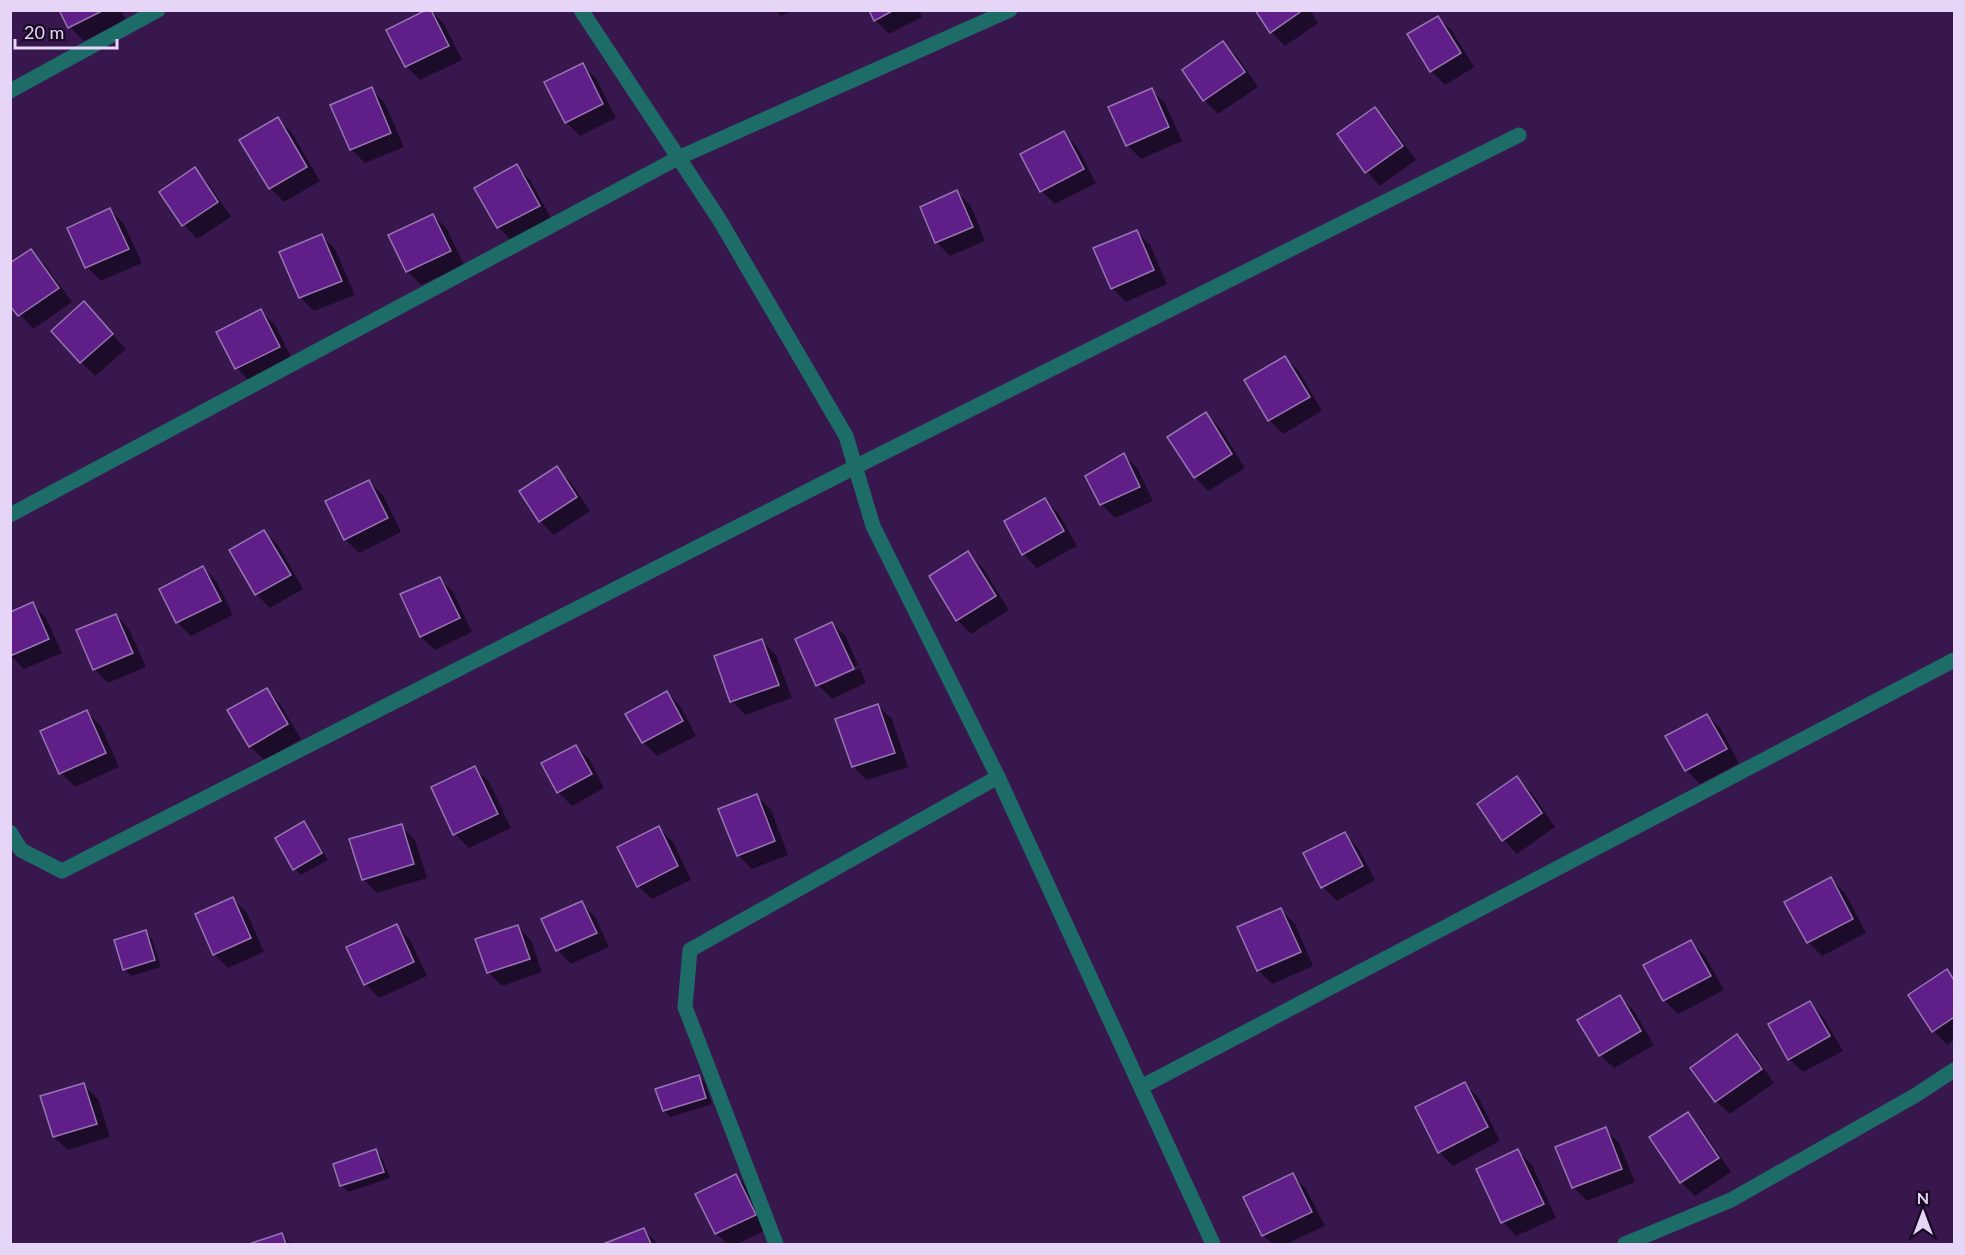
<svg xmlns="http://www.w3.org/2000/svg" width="1965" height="1255" viewBox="0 0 1965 1255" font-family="Lato,sans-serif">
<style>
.shadow{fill:#0007}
.building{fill:#601f88;stroke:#9775b3;stroke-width:1.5}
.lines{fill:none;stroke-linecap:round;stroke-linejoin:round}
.minor{stroke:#1d6c68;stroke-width:15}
</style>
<rect width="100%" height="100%" fill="#38174e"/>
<g class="shadow">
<polygon points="61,10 121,10 126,20 84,41 70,27"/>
<polygon points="430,10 444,24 462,60 420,80 406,66 388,31"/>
<polygon points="776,10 794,10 781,16"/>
<polygon points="870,10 919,10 922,17 889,34 875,20"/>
<polygon points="1257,10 1310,10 1318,23 1285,46 1271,32"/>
<polygon points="1438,18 1452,31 1474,67 1445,85 1431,71"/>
<polygon points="1223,43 1237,56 1258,87 1218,114 1204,100"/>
<polygon points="582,65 596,78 616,118 580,136 566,122"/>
<polygon points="371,89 385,103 404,147 365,163 351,149"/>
<polygon points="1151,90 1165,103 1182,141 1141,159 1127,145"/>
<polygon points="1375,109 1389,123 1416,160 1380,186 1367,172"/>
<polygon points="278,119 292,133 320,181 284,202 270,188"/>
<polygon points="1064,133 1077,147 1096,183 1055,204 1041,191"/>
<polygon points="516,166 530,180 552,220 512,241 499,228 476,188"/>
<polygon points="195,169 208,183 231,217 197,239 184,225 161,192"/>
<polygon points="957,192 971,206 985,241 950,256 936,242"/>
<polygon points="110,210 124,224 142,263 101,281 87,267"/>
<polygon points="433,215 447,229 464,265 421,285 407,271"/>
<polygon points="1136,231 1150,245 1167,284 1126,302 1112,288"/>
<polygon points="321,235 335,249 355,295 314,311 300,297"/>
<polygon points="31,251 45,265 72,302 33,329 10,303"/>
<polygon points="84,303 126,349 95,376 81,362"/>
<polygon points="261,311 275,325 293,361 250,382 237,368 218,332"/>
<polygon points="1285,357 1299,371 1322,411 1283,434 1269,420 1246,380"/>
<polygon points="1206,414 1220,428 1245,468 1208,491 1195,477"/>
<polygon points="1123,454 1137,468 1153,501 1115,518 1101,504"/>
<polygon points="556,468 570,481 590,511 554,535 540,521"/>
<polygon points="369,482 383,495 401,532 359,553 345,539"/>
<polygon points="1045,500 1059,514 1077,546 1037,568 1023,554"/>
<polygon points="264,532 278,545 303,589 270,608 256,594"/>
<polygon points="968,553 982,567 1009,610 971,634 957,620"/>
<polygon points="203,568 217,582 233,615 191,636 177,622 161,589"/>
<polygon points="440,579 453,592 472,632 435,650 421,637 402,595"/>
<polygon points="33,604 46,618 62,653 24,669 10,655"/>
<polygon points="116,615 129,629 146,667 108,683 94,669"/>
<polygon points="832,623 846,637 858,665 822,682 822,685 860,668 866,683 832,699 818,685"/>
<polygon points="762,641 776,655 792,698 745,715 732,701"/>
<polygon points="267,690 280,704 301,739 264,760 250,746"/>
<polygon points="667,693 681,707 696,736 657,756 643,742"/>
<polygon points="878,706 892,719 908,767 867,780 853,767"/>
<polygon points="87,712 101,726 119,767 75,787 61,773"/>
<polygon points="1707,715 1721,729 1739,763 1700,784 1686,770 1667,736"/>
<polygon points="576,747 590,760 604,788 572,806 558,792"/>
<polygon points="475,768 489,782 511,828 469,848 455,834"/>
<polygon points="1517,778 1531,792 1555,827 1517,854 1504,840 1479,805"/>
<polygon points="757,796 771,810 788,855 752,869 738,855"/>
<polygon points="304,823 310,830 328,860 301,875 295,869"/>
<polygon points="401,826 415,840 427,878 377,893 363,879"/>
<polygon points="659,828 673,842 691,880 652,899 638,886"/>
<polygon points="1344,834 1358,848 1375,880 1337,901 1323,887"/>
<polygon points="1831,879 1845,893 1866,933 1822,956 1808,942"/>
<polygon points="233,899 247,913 264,952 228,968 214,954"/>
<polygon points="582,903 595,917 609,947 571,964 557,950"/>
<polygon points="1281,910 1295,924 1313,966 1272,984 1258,970"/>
<polygon points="396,926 410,940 427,976 379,998 366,984 348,948"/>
<polygon points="517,926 531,940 542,972 502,986 488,972"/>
<polygon points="146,932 152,939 161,967 131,976 124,969"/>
<polygon points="1691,942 1705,956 1724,990 1678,1014 1664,1000"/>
<polygon points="1947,971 1954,978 1954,1040 1947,1045 1934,1031"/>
<polygon points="1620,997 1634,1011 1654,1045 1614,1068 1600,1055"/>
<polygon points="1809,1003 1823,1017 1843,1051 1803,1072 1789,1059"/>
<polygon points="1737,1036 1751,1050 1774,1083 1730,1114 1716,1101"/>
<polygon points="699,1077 705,1083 712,1104 670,1117 664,1110"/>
<polygon points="1464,1084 1478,1097 1500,1141 1453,1166 1439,1152"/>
<polygon points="84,1085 98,1099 110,1137 68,1150 54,1137"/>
<polygon points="1688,1114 1701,1128 1731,1172 1695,1196 1681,1182 1651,1138"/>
<polygon points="1605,1129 1619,1143 1635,1182 1587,1201 1574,1188 1557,1148"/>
<polygon points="376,1151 382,1158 390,1178 348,1192 341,1185"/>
<polygon points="1518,1151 1532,1165 1556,1218 1516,1236 1503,1222"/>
<polygon points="1292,1175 1306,1189 1325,1226 1286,1244 1273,1244 1263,1235"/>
<polygon points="736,1176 750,1190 769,1229 736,1244 727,1244 716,1233 697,1195"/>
<polygon points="644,1230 658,1244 607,1244"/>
<polygon points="282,1235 291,1244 253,1244"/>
</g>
<g class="building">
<polygon points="59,10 104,10 68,28"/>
<polygon points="426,10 431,10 449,46 405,67 386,30"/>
<polygon points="869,10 894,10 874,21"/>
<polygon points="1255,10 1303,10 1270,33"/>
<polygon points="1438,16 1461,53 1430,72 1407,34"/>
<polygon points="1223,41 1245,72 1203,101 1182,70"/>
<polygon points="583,63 603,104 565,123 544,82"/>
<polygon points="372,87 391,133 350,150 330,105"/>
<polygon points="1152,88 1169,127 1126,146 1108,107"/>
<polygon points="1375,107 1403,146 1365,173 1337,134"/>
<polygon points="278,117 307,167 269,189 239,140"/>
<polygon points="1064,131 1084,169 1040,192 1020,154"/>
<polygon points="517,164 540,206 497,228 474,188"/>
<polygon points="195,167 218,202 182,226 159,192"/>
<polygon points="957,190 973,227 935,243 920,207"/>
<polygon points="110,208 129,249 85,268 67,228"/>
<polygon points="433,214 451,251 406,272 388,235"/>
<polygon points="1137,230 1154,270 1111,289 1093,248"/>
<polygon points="322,234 342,281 299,298 279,252"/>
<polygon points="31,249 59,288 18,316 10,306 10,263"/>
<polygon points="84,301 113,334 80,363 51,331"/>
<polygon points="261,309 280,347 235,369 216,332"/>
<polygon points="1285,356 1310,397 1268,421 1244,380"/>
<polygon points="1206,412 1232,454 1194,478 1167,437"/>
<polygon points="1124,453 1140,487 1100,505 1085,476"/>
<polygon points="557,466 577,497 539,522 519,491"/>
<polygon points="369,480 388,518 344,540 325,501"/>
<polygon points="1045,498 1064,531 1022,555 1004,521"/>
<polygon points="264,530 291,575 255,595 229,550"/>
<polygon points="968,551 996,596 956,621 929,576"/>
<polygon points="203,566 221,601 176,623 159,589"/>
<polygon points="440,577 460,618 420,637 400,594"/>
<polygon points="33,602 49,639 10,656 10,612"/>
<polygon points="116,614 133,653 93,670 76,630"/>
<polygon points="832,622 854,669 816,686 795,639"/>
<polygon points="762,639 779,685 730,702 714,656"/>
<polygon points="267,688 288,724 249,747 227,710"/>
<polygon points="667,691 683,721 642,743 625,714"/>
<polygon points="878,704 895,753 852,767 835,719"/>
<polygon points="87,710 106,753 59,774 40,731"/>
<polygon points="1707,714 1727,749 1685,771 1665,736"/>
<polygon points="576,745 592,774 557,793 541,763"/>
<polygon points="475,766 498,814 453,835 431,787"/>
<polygon points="1517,776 1542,813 1502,841 1477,804"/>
<polygon points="757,794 775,841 737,856 718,809"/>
<polygon points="304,821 322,853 293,870 275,838"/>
<polygon points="402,824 414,864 362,880 349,839"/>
<polygon points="659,826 678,866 637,887 617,847"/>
<polygon points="1345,832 1363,866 1321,888 1303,853"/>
<polygon points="1831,877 1853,919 1807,943 1784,902"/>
<polygon points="233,897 251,938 213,955 195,914"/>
<polygon points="582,901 597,933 556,951 541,919"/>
<polygon points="1281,908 1301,952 1257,971 1237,927"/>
<polygon points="397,924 414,962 364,985 346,947"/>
<polygon points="518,925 530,959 487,973 475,939"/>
<polygon points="146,930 155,960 123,970 114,940"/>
<polygon points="1691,940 1711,976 1663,1001 1643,965"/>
<polygon points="1947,969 1954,980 1954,1017 1932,1032 1908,995"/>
<polygon points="1620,995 1641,1031 1599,1056 1577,1020"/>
<polygon points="1810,1001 1830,1036 1788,1060 1768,1024"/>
<polygon points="1737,1034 1762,1069 1715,1102 1690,1068"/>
<polygon points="699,1075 706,1098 663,1111 655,1089"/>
<polygon points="1465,1082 1488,1127 1438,1153 1415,1107"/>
<polygon points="84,1083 97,1124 53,1137 40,1096"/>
<polygon points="1688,1112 1719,1158 1680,1183 1649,1137"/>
<polygon points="1606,1127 1622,1169 1572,1188 1555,1147"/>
<polygon points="376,1149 384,1172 340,1186 333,1164"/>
<polygon points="1518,1149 1544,1204 1501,1223 1476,1169"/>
<polygon points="1293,1173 1312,1212 1262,1236 1243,1197"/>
<polygon points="736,1174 756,1215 715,1234 695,1194"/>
<polygon points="644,1228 651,1244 603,1244"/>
<polygon points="282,1233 286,1244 249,1244"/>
</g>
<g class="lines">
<g class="minor">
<polyline points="581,10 719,219 846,436 873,526 998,777 1213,1244"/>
<polyline points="10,91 158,10"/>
<polyline points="10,515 678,158 1010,10"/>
<polyline points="10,832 21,850 62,871 855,467 1519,135"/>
<polyline points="1141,1087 1954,660"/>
<polyline points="776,1244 685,1007 690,950 998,777"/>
<polyline points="1625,1244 1731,1200 1916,1095 1954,1070"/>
</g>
</g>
<rect width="1965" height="1255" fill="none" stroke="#e7d5f7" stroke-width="24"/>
<g transform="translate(1923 1213)" stroke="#190b23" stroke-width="4.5" paint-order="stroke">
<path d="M0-4.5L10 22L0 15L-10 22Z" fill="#e7d5f7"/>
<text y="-9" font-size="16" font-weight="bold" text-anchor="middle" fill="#e7d5f7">N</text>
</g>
<path d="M15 39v9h102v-9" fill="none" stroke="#e7d5f7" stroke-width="3"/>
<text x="24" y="39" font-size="18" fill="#e7d5f7" stroke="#190b23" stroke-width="4.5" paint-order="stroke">20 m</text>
</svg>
